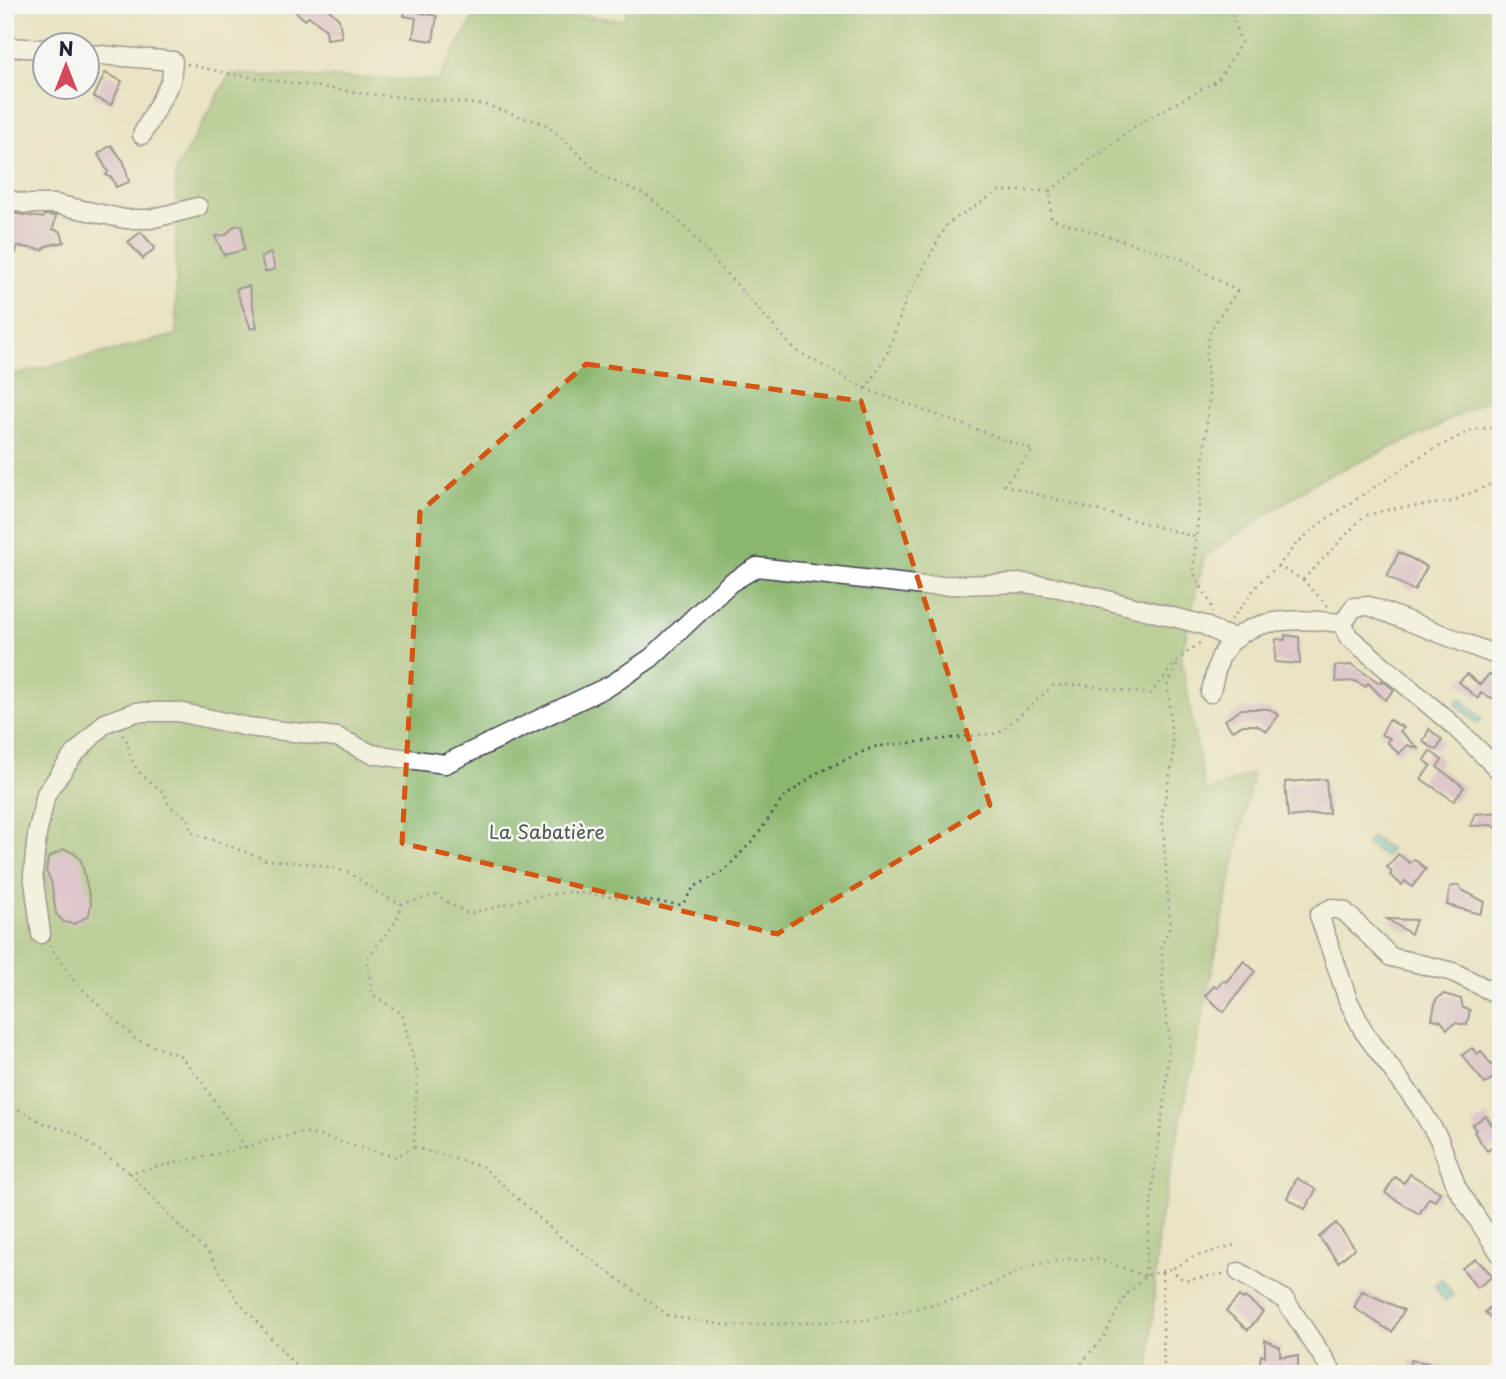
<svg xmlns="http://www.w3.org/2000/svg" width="1506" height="1379" viewBox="0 0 1506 1379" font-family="'Playpen Sans',sans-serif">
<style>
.forest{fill:#8bb66d;stroke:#566c54;stroke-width:2}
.water{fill:#4fbdc7;stroke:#387081;stroke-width:2}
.building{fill:#d0a3d4}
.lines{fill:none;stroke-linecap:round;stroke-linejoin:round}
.minor-casing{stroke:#403f4f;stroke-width:21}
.path{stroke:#403f4f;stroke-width:2.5;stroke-dasharray:2 5;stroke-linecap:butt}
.minor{stroke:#fff;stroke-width:18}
.marked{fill:none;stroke:#d45411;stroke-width:5;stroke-dasharray:14 9;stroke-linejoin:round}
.labels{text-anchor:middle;stroke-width:5;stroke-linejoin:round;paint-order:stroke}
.park-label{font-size:19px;fill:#4c574f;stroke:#f6f6f2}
</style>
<rect width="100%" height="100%" fill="#f6f6f2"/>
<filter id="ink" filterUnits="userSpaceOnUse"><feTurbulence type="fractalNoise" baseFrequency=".0143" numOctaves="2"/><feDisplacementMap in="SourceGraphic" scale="14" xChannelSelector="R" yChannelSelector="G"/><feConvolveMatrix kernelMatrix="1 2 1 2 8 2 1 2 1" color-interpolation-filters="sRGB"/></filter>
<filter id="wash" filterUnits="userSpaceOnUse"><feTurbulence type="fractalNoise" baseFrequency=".00686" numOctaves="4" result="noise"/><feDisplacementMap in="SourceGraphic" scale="28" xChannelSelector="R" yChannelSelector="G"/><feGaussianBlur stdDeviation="1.57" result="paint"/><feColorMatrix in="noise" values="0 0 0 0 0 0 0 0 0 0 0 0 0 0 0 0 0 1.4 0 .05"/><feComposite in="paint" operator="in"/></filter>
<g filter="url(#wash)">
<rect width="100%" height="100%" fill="#e9e3c3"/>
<polygon class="forest" points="629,5 1501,5 1501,392 1431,430 1318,480 1204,557 1181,657 1205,793 1253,773 1158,1230 1149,1374 5,1374 5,377 176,335 176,170 230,74 438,81 480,7 624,20"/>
<g class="water">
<polygon points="1461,698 1482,719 1477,724 1456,703"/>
<polygon points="1372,837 1390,850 1385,857 1367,844"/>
<polygon points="1442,1279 1453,1295 1445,1301 1434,1285"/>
</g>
<g id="blocks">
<g class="building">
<polygon points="288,5 324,5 339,19 342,37 327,39 326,30 309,16 305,20"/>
<polygon points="406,5 420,7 420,13 437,16 433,41 413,38 416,18 404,16"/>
<polygon points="105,73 122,81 111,105 94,97"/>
<polygon points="111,145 124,162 129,182 116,187 112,178 106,175 108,172 98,154"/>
<polygon points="11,213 43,218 44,215 56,216 53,229 61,232 64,242 46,246 43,250 17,246 16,253 5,251"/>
<polygon points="242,225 244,250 224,255 215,236 226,235 234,226"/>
<polygon points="141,232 155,248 143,259 128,242"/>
<polygon points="271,253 275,269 265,272 261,257"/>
<polygon points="249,286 257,327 251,329 236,289"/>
<polygon points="1399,552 1427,567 1414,591 1387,576"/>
<polygon points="1285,635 1299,637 1300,664 1275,662 1276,639 1285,640"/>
<polygon points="1352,665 1380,683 1382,680 1394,690 1385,700 1368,683 1366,687 1355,681 1336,682 1335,666"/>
<polygon points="1467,674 1480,685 1489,674 1501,679 1501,702 1481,693 1478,699 1459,682"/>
<polygon points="1242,709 1269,709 1279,715 1267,731 1256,725 1243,725 1232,731 1225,720"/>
<polygon points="1389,720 1404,728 1400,731 1419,749 1407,745 1399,754 1387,742 1390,738 1381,735"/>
<polygon points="1429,729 1442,740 1437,750 1423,742"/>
<polygon points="1430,751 1442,760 1437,767 1464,787 1454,801 1421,779 1431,765 1424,760"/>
<polygon points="1326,779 1329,813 1288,817 1285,782"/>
<polygon points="1501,812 1501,830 1491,825 1470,826 1475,814"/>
<polygon points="64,849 74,853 81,860 91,903 89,915 75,924 64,922 56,914 51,881 46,871 48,858"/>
<polygon points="1398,854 1410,863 1414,859 1426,869 1412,887 1405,881 1402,885 1390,875 1392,871 1387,867"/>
<polygon points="1459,885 1462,890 1485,902 1480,914 1447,905 1450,887"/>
<polygon points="1387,919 1416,920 1411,934"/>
<polygon points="1244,961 1255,971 1224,1012 1205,996 1214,986 1217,988 1223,980 1226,982"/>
<polygon points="1444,994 1461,999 1463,1008 1470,1010 1467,1025 1455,1023 1447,1029 1441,1021 1432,1019 1436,999"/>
<polygon points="1472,1048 1477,1054 1481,1051 1498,1074 1485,1084 1462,1055"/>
<polygon points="1486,1116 1501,1138 1501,1141 1487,1151 1474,1132 1476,1130 1472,1125"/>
<polygon points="1410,1174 1440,1192 1435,1201 1429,1198 1419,1214 1385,1193 1395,1177 1404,1183"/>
<polygon points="1297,1178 1316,1190 1305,1209 1287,1198"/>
<polygon points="1336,1223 1355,1248 1338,1262 1319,1237"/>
<polygon points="1476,1259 1493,1276 1477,1288 1462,1268"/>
<polygon points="1362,1291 1404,1310 1392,1332 1354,1308"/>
<polygon points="1239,1296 1243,1299 1245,1297 1263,1312 1248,1330 1226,1311"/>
<polygon points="1501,1297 1501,1329 1485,1312"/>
<polygon points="1265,1340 1280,1347 1280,1356 1298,1356 1298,1366 1290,1374 1265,1374 1259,1368 1261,1355 1265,1356"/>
<polygon points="1411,1360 1457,1368 1457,1374 1408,1374"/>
</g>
</g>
</g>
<g filter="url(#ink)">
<use href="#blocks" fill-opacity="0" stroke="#403f4f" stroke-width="2"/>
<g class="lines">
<g class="minor-casing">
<g id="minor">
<polyline points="5,47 46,49"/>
<polyline points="88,54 173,61 171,81 142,135"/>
<polyline points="5,199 26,204 55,204 125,219 150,219 198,207"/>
<polyline points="1501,657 1369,606 1354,607 1343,623 1348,636 1454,726 1501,772"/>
<path d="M 1210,693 C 1214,682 1216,666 1221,656 C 1244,613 1303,619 1343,623"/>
<polyline points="41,934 33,874 37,835 46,794 72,757 105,723 136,712 178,712 248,727 337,737 372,754 445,764 611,685 651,658 730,583 757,567 925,586 1024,583 1060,588 1204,625 1221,634 1237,638"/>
<polyline points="1501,996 1453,972 1391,957 1344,911 1332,908 1319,915 1348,1000 1364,1032 1419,1106 1439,1139 1457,1188 1501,1255"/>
<polyline points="1239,1272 1285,1300 1334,1374"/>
</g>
</g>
<g class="path">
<polyline points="187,64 230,74 369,94 485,105 547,125 602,176 646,195 680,222 795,350 866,389 1033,450 1004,485 1195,537"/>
<polyline points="1050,191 1138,124 1218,80 1241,43 1231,10 1224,5"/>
<polyline points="866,389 887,354 906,300 947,224 999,191 1050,191 1051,219 1178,257 1237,291 1211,329 1206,351 1209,401 1193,572 1211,604 1212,613"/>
<polyline points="1303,580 1364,516 1391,509 1450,502 1501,480"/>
<polyline points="1328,606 1303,580 1278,566 1297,543 1325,520 1424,454 1472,430 1501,426"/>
<polyline points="1231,620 1259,583 1278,566"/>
<path d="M 122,735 L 126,738 C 129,750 131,764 141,774 C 153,786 164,787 169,806 L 188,818 L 191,832 L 266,860 L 316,864 L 348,872 L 378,893 L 401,904 L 435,895 L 468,914 L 536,896 L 572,892 L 682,905 L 694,887 L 724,871 L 756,837 L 783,798 L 817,773 L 873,747 L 999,733 L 1053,686 L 1083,685 L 1150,694 L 1181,657 L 1201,642"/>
<polyline points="49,945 74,981 135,1039 180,1056 200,1079 245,1147 130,1173 187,1234 208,1252 239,1302 303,1374"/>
<polyline points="5,1109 16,1108 43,1123 75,1133 130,1173"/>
<polyline points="245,1147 304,1132 395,1157 414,1147 417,1073 402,1014 372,994 367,958 397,920 401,904"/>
<polyline points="414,1147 483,1167 558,1235 669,1316 730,1326 866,1320 964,1297 1033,1265 1069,1259 1097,1259 1145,1276"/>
<polyline points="1162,1272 1164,1374"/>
<polyline points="1223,1274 1188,1280 1177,1277 1174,1268 1193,1257 1239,1244"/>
<polyline points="1145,1276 1154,1172 1165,1099 1169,1036 1163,996 1162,945 1170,926 1162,814 1173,759 1168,685 1179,660"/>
<polyline points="1072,1374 1103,1338 1126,1295 1145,1276 1174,1268"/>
</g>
<use href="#minor" class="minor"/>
</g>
</g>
<path d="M0 0H1506V1379H0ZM 586,364 L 861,401 L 990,805 L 777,934 L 402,843 L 420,512 Z" fill="#e9e3c3" fill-opacity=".55" fill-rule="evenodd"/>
<path class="marked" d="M 586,364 L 861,401 L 990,805 L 777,934 L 402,843 L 420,512 Z"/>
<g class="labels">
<g class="park-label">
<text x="547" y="839">La Sabatière</text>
</g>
</g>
<rect width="1506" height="1379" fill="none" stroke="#f6f6f2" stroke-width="28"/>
<g transform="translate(66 66)"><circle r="33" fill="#f6f6f2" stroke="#a1a1a9" stroke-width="2"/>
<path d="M0-5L12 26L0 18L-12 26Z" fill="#d1495b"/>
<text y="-10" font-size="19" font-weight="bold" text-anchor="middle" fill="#22223b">N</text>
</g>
</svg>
